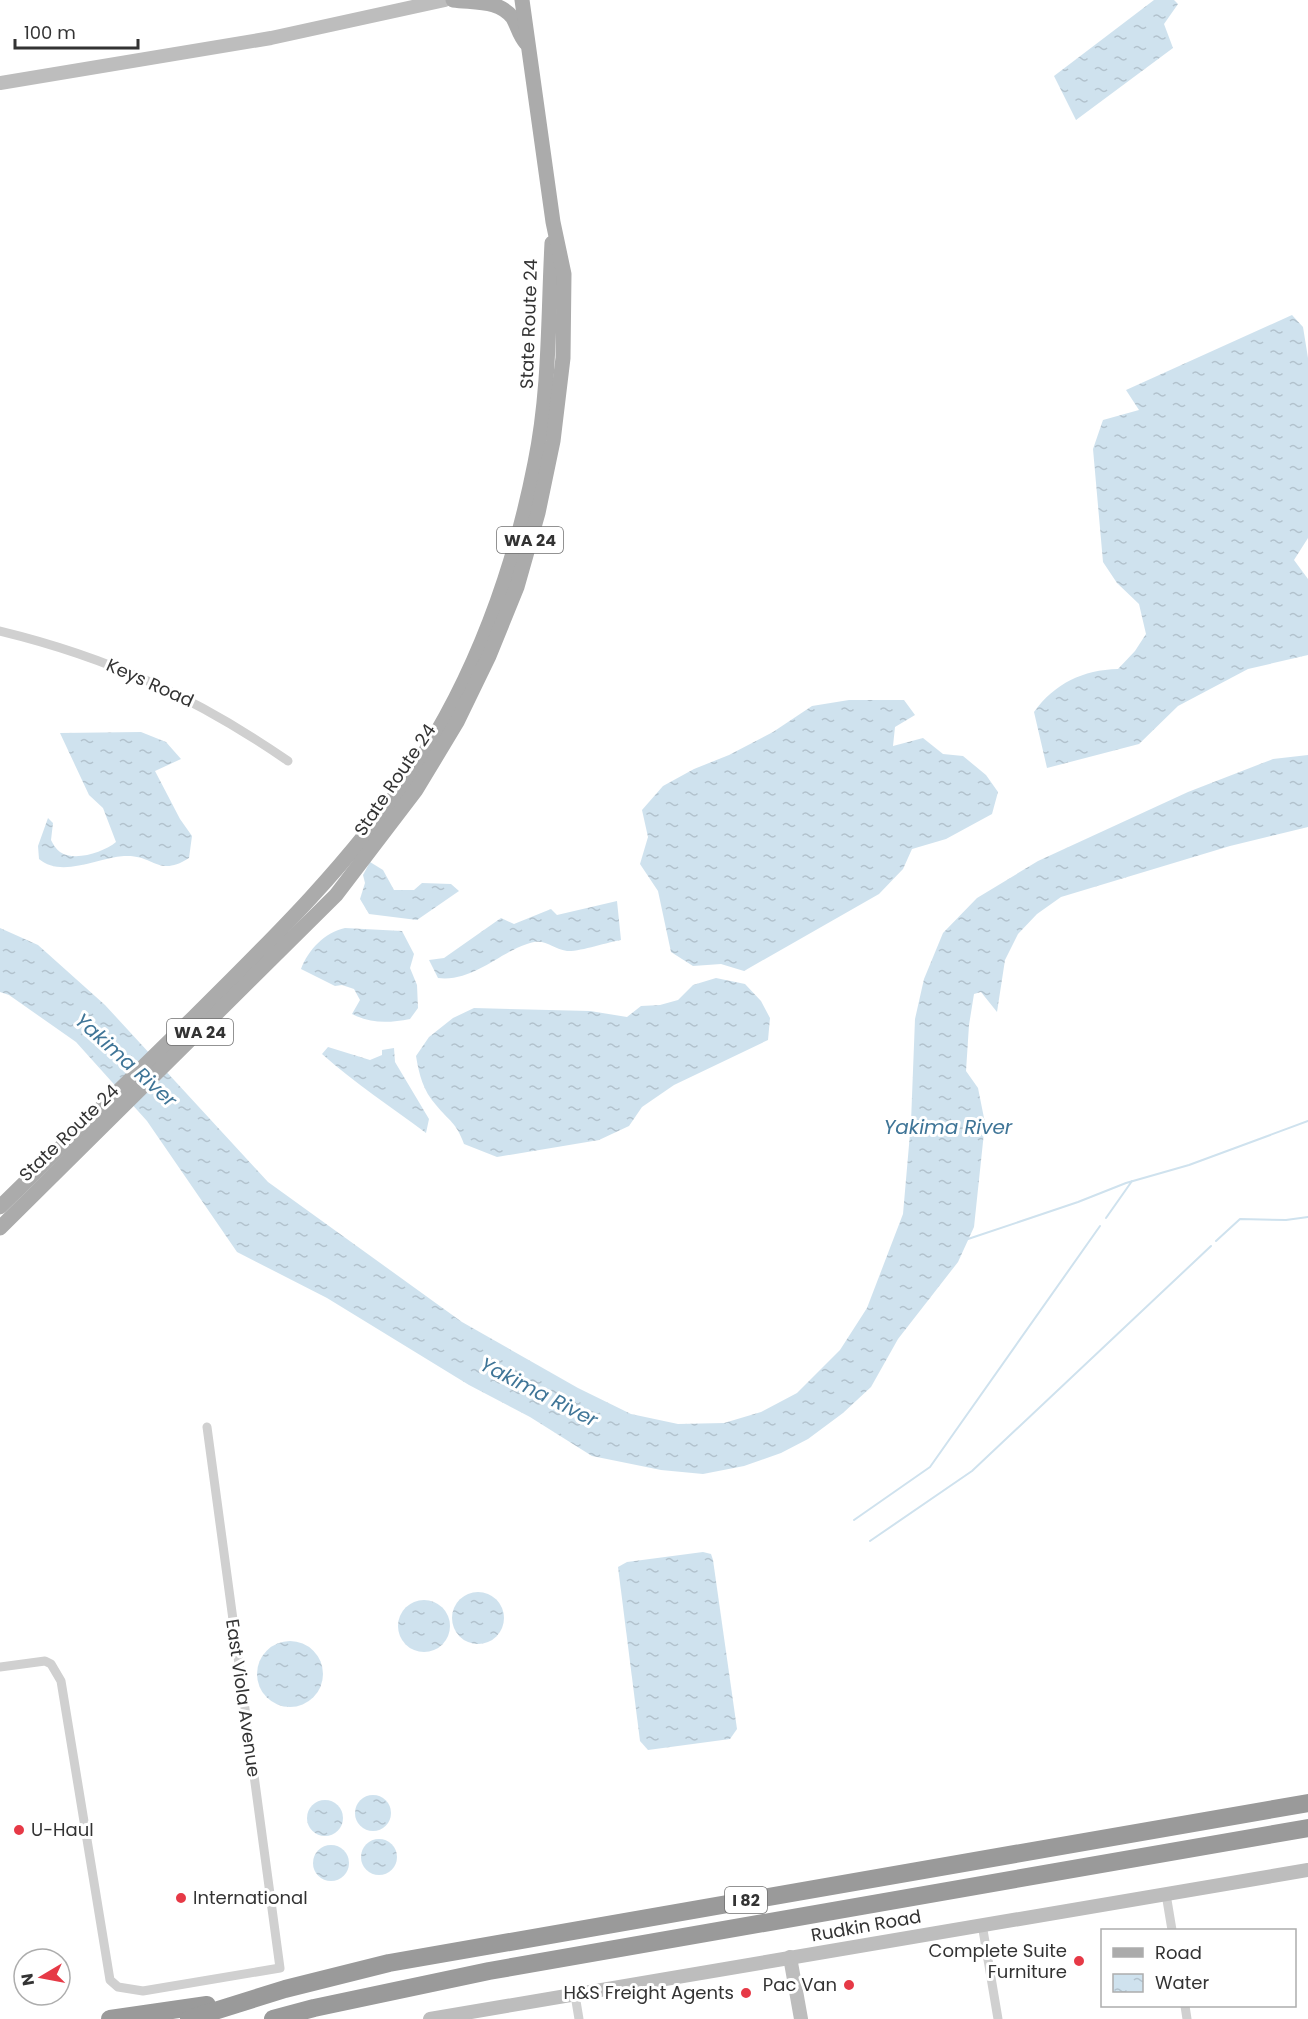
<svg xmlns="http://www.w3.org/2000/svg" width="1308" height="2019" viewBox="0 0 1308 2019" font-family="Poppins,sans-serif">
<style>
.water{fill:url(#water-ripples)}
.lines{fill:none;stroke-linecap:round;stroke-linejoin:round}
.stream{stroke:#cfe2ee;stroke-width:2}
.street{stroke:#d0d0d0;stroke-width:9}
.secondary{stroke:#bdbdbd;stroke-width:14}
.primary{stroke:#ababab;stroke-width:15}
.highway{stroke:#9a9a9a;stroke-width:18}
.poi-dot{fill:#e63946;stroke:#fff;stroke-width:2}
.labels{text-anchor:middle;stroke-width:6;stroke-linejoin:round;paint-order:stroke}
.shield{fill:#fff;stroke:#707070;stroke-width:1.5}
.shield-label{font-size:16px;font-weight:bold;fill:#333}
.street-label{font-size:18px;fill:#333;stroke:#fff}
.poi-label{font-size:18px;fill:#333;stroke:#fff;text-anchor:end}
.water-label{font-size:20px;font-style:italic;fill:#3f7597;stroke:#fff}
</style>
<defs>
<pattern id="water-ripples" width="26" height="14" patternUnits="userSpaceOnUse" patternTransform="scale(1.5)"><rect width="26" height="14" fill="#cfe2ee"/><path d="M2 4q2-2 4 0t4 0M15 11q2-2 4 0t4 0" fill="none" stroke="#b2c2cd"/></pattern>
</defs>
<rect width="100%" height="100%" fill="#fff"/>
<g class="water">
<polygon points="1154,0 1174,0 1178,4 1164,24 1173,48 1076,120 1054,76"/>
<path d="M 1292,315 L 1303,327 L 1308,358 L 1308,538 L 1294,560 L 1308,579 L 1308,655 L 1248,669 L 1178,706 L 1139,744 L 1047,768 L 1034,712 C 1055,683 1083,670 1118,669 L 1135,651 L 1146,634 L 1139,604 L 1117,583 L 1103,562 L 1093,449 L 1103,420 L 1139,410 L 1126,390 Z"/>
<polygon points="849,700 904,700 915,715 895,727 893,746 923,738 943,754 963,756 986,775 998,792 992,814 946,839 912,849 903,869 879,894 744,971 721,964 693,966 671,952 658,891 640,864 648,837 642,810 663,786 694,769 729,755 773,732 812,706"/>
<path d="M 141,732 L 166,742 L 181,759 L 155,771 L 180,819 L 192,836 L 189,858 C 158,878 154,854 124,856 C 98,858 61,878 39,859 L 38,846 L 48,818 L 53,823 L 51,840 C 53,844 56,849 60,852 C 75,862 104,852 116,842 L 103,808 L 89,795 L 60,733 Z"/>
<polygon points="1308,755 1308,827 1230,846 1061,897 1037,914 1018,934 1005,960 997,1012 981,992 974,994 969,1025 966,1071 978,1088 985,1123 974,1227 958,1262 898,1339 871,1387 843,1413 808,1439 781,1453 744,1466 703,1474 661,1470 592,1456 530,1417 469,1385 327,1298 237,1252 147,1121 76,1042 9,995 0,992 0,928 38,945 105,1005 268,1182 462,1322 578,1388 631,1414 678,1424 724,1423 761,1412 797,1393 840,1350 867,1308 903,1214 911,1122 915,1019 924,979 943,933 977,898 1038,861 1188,792 1273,759"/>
<polygon points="370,862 383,870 394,890 414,890 422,883 451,884 459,891 417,920 369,914 360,899 365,883 363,875"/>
<path d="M 617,901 L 621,940 C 608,942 579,952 567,951 C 551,949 546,937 527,944 C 497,954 473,982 438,978 L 429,960 L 444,958 L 501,918 L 514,924 L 551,909 L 557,915 Z"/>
<path d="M 345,928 L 402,931 L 414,954 L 410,968 L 417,985 L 418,1008 L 410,1019 C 389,1023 372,1024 352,1014 L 360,1000 L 354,989 L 342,985 L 335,986 L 301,969 C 308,950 325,932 345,928 Z"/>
<path d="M 716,978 L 745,984 L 761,1001 L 770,1018 L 768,1040 L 674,1085 L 642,1107 L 629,1126 L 599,1140 L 497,1157 L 464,1144 C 456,1122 450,1122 436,1105 C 423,1091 419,1074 416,1056 L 429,1037 L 453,1018 L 474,1008 L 590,1011 L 627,1017 L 641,1006 L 660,1005 L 678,1000 L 693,985 Z"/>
<path d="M 328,1047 L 370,1060 L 382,1055 L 382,1050 L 394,1048 L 395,1062 L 429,1119 L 426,1133 C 391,1107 355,1083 322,1054 Z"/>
<polygon points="703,1552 711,1554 713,1560 737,1729 730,1739 648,1750 640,1741 618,1567 627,1562"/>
<circle cx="478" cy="1618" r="26"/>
<circle cx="424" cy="1626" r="26"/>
<circle cx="290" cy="1674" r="33"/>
<circle cx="373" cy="1813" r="18"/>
<circle cx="325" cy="1818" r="18"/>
<circle cx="379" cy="1857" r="18"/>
<circle cx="331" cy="1863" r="18"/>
</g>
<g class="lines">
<g class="stream">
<polyline points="1106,1218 1132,1181"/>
<polyline points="968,1239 1078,1202 1126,1183 1189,1165 1308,1121"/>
<polyline points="1216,1241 1240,1219 1286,1220 1308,1217"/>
<polyline points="854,1520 930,1467 1100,1226"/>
<polyline points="870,1541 972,1471 1211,1246"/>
</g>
<g class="street">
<path d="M 0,631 C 108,657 197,698 288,761"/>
<polyline points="0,1667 45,1661 51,1664 61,1681 110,1980 118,1987 143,1991 280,1968 207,1427"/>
<polyline points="1166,1894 1172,1930"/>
<polyline points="982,1924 998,2019"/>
<polyline points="575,1995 579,2019"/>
<polyline points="1185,2006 1187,2019"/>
</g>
<g class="secondary">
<polyline points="0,83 271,38 445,0"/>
<polyline points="790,1957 801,2019"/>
<polyline points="430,2019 1308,1870"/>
</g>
<g class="primary">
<path d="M 453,0 C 477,3 499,0 513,18 C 518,27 519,35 526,43"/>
<path d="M 0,1207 C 65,1143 130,1080 195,1016 C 274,938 351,862 414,769 C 475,678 514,570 535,463 C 550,390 548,317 552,243"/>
<polyline points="0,1228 336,895 416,790 457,722 489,656 517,587 538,513 553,441 563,358 564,274 553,222 522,0"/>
</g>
<g class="highway">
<polyline points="110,2019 207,2005"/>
<polyline points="189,2019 285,1989 389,1963 1308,1803"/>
<polyline points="273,2019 314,2008 489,1971 1308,1828"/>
</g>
</g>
<g class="poi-dot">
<circle cx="19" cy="1830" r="6"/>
<circle cx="181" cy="1898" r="6"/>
<circle cx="1079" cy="1961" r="6"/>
<circle cx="849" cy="1985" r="6"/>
<circle cx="746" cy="1993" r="6"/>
</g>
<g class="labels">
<g class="shield">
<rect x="497" y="527" width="66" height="26" rx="4.5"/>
<rect x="167" y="1019" width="66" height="26" rx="4.5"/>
<rect x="725" y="1887" width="42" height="26" rx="4.5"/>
</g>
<g class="shield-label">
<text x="530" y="546">WA 24</text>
<text x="200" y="1038">WA 24</text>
<text x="746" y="1906">I 82</text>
</g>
<g class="street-label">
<text transform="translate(529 324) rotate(-88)" y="6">State Route 24</text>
<text transform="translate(150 683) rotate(24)" y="6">Keys Road</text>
<text transform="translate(395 780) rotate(-56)" y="6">State Route 24</text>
<text transform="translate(69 1133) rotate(-44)" y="6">State Route 24</text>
<text transform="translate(243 1698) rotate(82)" y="6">East Viola Avenue</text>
<text transform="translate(866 1926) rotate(-10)" y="6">Rudkin Road</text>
</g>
<g class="poi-label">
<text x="31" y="1836" text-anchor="start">U-Haul</text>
<text x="193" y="1904" text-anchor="start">International</text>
<text x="1067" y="1957">Complete Suite<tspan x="1067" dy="21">Furniture</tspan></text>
<text x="837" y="1991">Pac Van</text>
<text x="734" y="1999">H&amp;S Freight Agents</text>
</g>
<g class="water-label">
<text transform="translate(126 1060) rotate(42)" y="7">Yakima River</text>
<text x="948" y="1134">Yakima River</text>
<text transform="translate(539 1392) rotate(27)" y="7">Yakima River</text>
</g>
</g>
<rect x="1101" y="1929" width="195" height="78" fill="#ffffff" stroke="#adadad" stroke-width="1.5"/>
<rect x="1113" y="1948" width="30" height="9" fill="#ababab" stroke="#adadad" stroke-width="1.5"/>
<text x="1155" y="1959" font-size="18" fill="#333333">Road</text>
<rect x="1113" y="1974" width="30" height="18" fill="url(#water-ripples)" stroke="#adadad" stroke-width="1.5"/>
<text x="1155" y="1989" font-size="18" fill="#333333">Water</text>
<g transform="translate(42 1977) rotate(260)"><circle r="28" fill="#ffffff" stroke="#adadad" stroke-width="1.5"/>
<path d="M0-4.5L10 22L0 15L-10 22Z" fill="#e63946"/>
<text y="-9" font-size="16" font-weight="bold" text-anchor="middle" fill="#333333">N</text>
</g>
<path d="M15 39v9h123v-9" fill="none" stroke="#333333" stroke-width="3"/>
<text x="24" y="39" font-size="18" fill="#333333" stroke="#ffffff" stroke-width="4.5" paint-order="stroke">100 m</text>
</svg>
